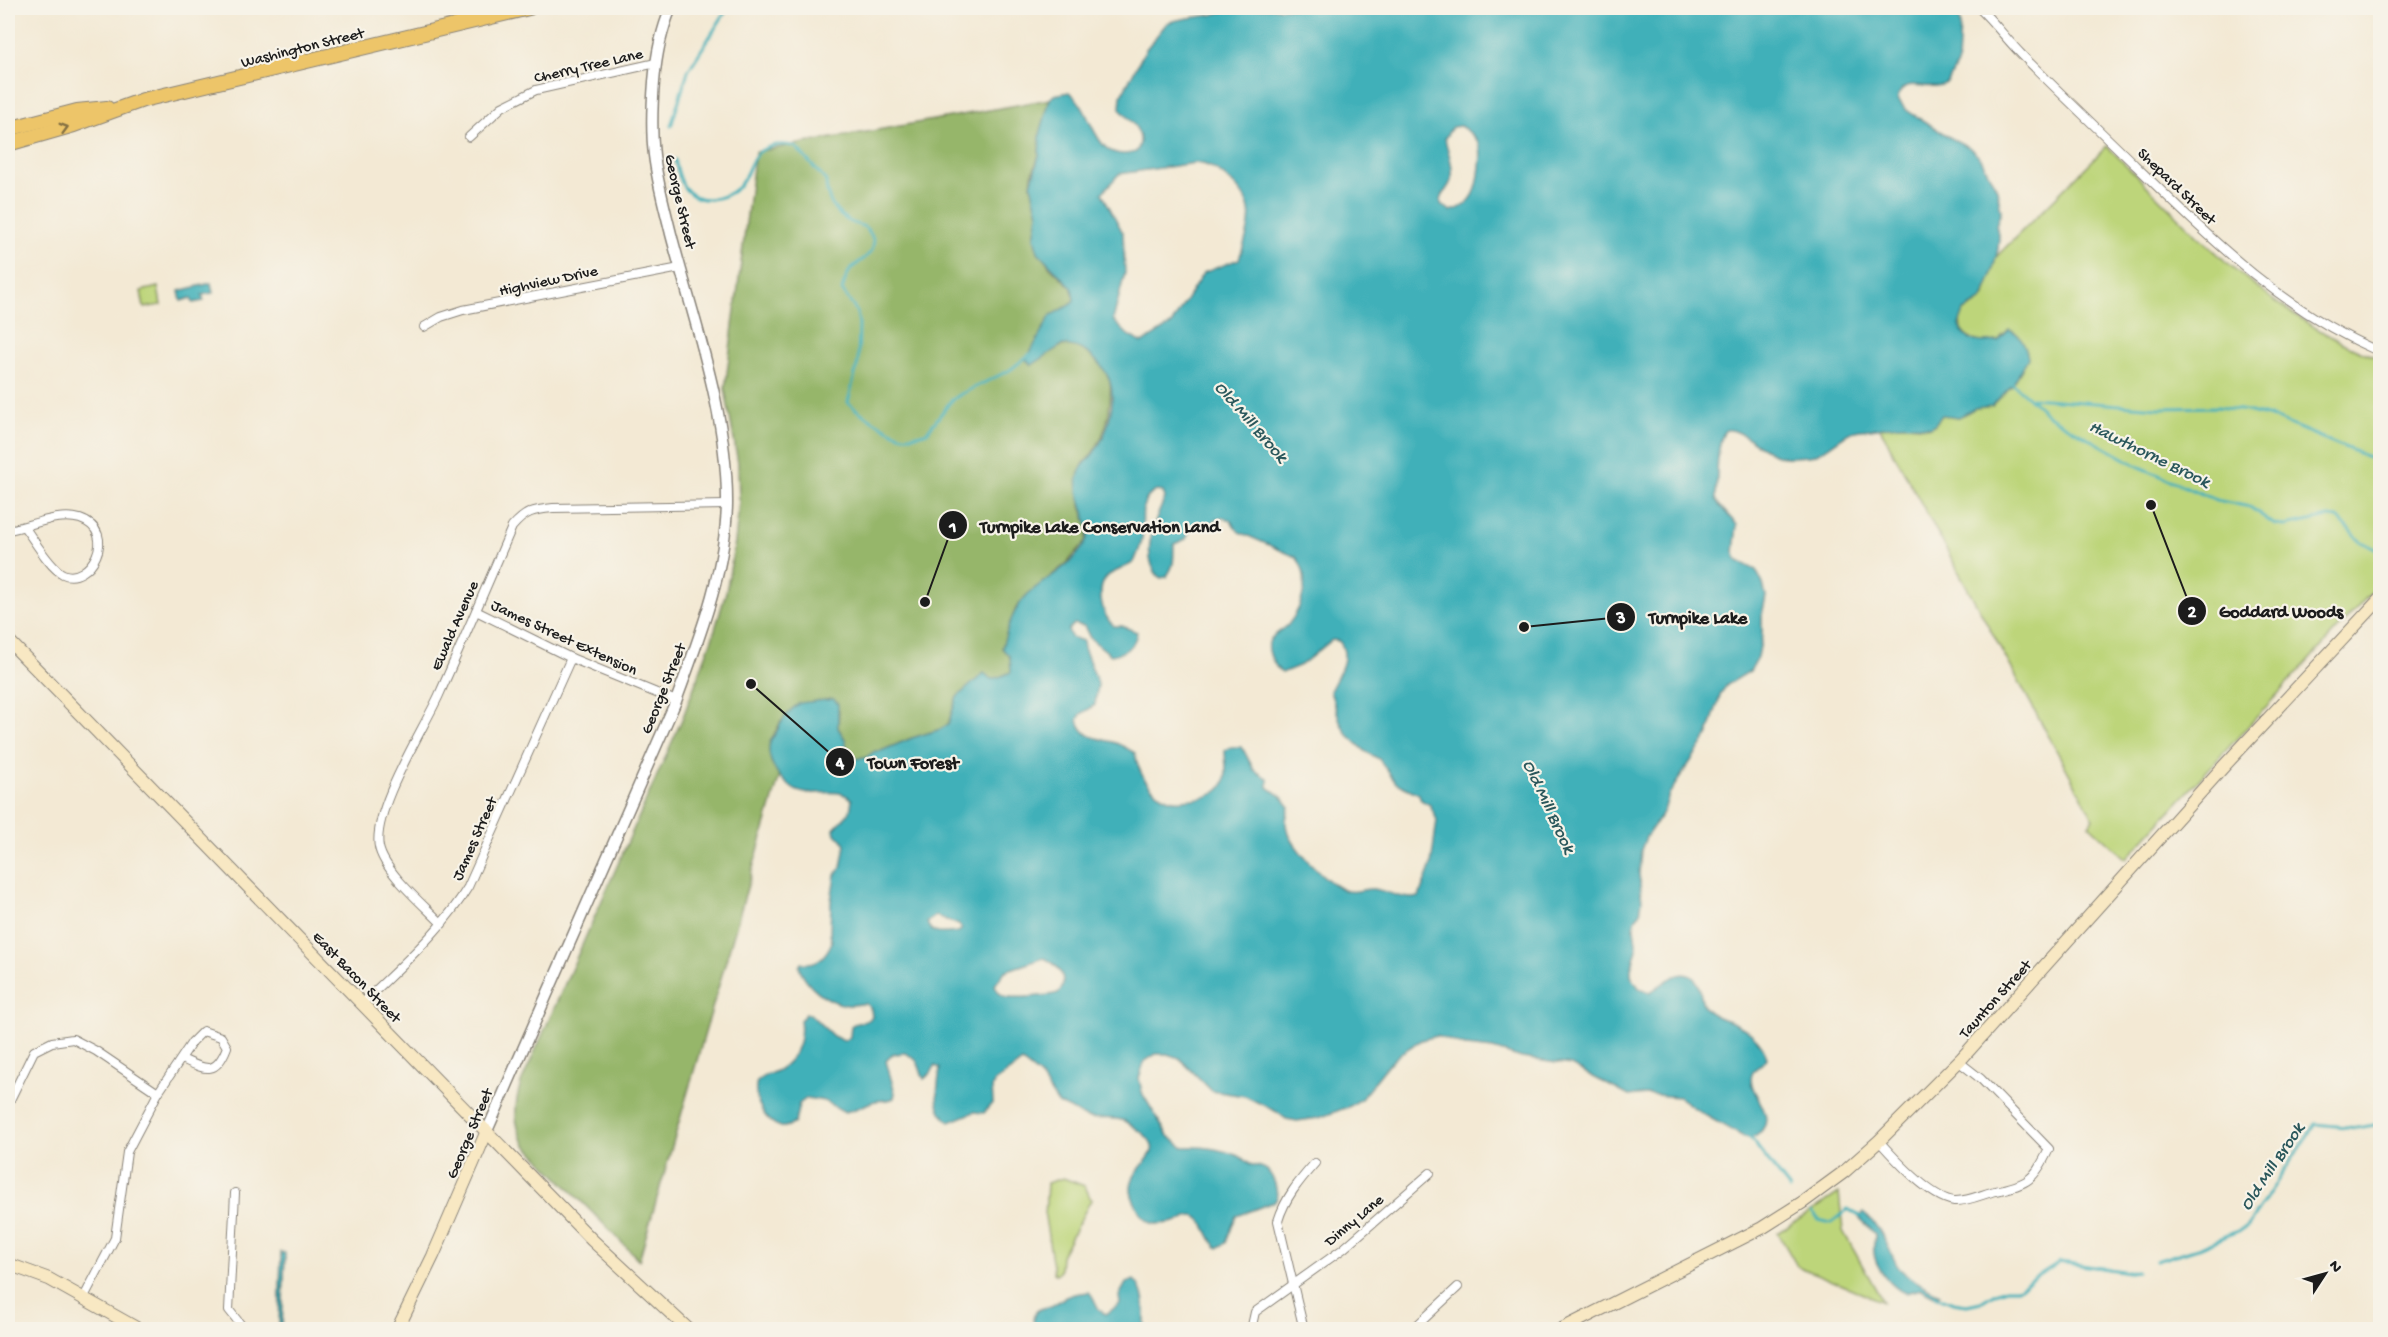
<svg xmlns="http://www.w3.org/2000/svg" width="2388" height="1337" viewBox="0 0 2388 1337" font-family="'Gochi Hand',sans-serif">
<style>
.green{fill:#bdd57a;stroke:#6c784b;stroke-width:1.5}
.forest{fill:#96b66a;stroke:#596943;stroke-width:1.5}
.water{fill:#40b0b9;stroke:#2e666a;stroke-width:1.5;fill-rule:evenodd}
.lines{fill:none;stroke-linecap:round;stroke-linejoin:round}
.stream{stroke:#40b0b9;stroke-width:3}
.minor-casing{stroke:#888278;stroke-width:10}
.tertiary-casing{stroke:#888278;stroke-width:13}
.secondary-casing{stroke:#888278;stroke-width:14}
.primary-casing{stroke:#888278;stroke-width:16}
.minor{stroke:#fff;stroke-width:8}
.tertiary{stroke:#fff;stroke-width:10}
.secondary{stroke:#f8e8c3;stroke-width:12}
.primary{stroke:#edc569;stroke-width:14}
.oneway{stroke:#847042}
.labels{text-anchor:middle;stroke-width:4.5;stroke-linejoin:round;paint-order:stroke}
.street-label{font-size:16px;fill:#1c1c1c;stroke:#f7f3e8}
.water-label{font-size:18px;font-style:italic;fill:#2a575b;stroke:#f7f3e8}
.leader{fill:none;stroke:#1c1c1c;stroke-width:2}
.callout-dot{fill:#1c1c1c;stroke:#f7f3e8;stroke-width:2}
.mark-label{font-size:18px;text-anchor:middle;font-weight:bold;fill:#fff}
.callout-label{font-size:18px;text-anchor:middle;font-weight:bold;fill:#1c1c1c;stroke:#f7f3e8;stroke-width:4.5;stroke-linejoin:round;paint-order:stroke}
</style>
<rect width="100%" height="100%" fill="#f7f3e8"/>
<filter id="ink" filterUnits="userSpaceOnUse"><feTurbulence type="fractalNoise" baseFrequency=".0167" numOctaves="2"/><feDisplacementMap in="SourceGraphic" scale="12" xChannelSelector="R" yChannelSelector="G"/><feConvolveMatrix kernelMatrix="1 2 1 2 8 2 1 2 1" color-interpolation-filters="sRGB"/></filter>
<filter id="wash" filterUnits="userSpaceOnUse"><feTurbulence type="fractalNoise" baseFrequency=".008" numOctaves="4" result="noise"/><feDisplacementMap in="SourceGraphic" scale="24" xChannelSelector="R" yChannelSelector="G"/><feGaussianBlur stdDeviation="1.35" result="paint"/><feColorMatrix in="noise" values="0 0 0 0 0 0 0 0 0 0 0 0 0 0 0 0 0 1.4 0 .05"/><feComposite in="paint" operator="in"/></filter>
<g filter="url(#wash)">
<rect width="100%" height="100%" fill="#f3e9d4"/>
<g class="green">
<path d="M 2107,146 C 2188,226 2271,319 2380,359 L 2380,583 L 2126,859 L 2089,825 L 2094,819 L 1880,428 L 1894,424 L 1930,427 L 1935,424 L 1942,415 L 1959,417 L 1975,408 L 1992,406 L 2013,384 L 2022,369 L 2003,335 L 1998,341 C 1983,343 1971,343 1961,331 L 1960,318 L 1964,311 L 1975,305 L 1985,295 L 1994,259 Z"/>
<polygon points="158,287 161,305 144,308 141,291"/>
<polygon points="1063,1178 1085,1186 1091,1200 1061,1256 1060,1271 1056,1274 1054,1273 1045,1217 1047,1183"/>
<polygon points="1839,1193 1843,1231 1883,1302 1797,1266 1778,1233"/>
</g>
<path class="forest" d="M 1050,99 L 1040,135 L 1039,155 L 1032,175 L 1031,185 L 1038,214 L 1034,238 L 1049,266 L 1072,288 L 1074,300 C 1069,307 1063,310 1055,314 C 1041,321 1048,341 1049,353 C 1053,351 1058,347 1062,346 C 1080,341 1105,362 1110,378 C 1112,411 1107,440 1083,464 L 1081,506 L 1088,526 L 1086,541 L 1067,563 L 1027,595 L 1016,608 L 1002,648 L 1010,657 L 1012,672 L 999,678 L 990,679 L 984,674 L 957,697 L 948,724 L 941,729 L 912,738 L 881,751 L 875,751 L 865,758 L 854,759 L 848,753 L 845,739 L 838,728 L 839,711 L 830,699 L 796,706 L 780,723 L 770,743 L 771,762 L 780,775 L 639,1260 L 525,1144 C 513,1125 514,1104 521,1083 L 683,717 L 713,636 L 726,592 L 735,542 L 739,504 L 738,463 L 725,389 L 755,152 Z"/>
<g class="water">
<path d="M 1232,8 L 1956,8 L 1960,23 L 1958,62 L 1948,82 C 1929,95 1902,72 1898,99 L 1905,109 L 1914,115 L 1951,138 L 1969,147 L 1981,159 L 1997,189 L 2001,211 L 1996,225 L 1999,237 L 1998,249 L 1991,278 L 1981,301 L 1964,311 L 1959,325 C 1965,344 1982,343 1998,341 L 2009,330 C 2022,333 2026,346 2028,358 L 2013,384 L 1992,406 L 1975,408 L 1959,417 L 1942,415 L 1935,424 L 1930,427 C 1905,423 1895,425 1871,429 C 1864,430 1857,429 1849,433 C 1837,439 1827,450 1814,455 C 1808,457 1799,456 1792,457 C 1766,460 1744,427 1726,430 C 1716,438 1717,484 1716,499 L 1719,505 L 1737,525 L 1734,552 L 1738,561 L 1756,570 L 1763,584 L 1766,596 L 1762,615 L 1762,636 L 1758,657 L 1750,671 L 1727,685 L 1721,693 L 1707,737 L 1669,794 L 1664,811 L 1646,837 L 1641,850 L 1639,874 L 1642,901 L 1640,913 L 1635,920 L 1634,928 L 1637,950 L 1631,968 L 1631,976 L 1639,988 L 1650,992 C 1661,986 1675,971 1688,975 C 1702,978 1699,997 1704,1007 C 1709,1014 1716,1016 1723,1019 C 1742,1024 1763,1039 1767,1058 C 1763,1064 1756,1067 1753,1072 C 1742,1092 1785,1115 1755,1137 L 1744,1137 L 1703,1114 L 1679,1097 L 1646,1094 L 1629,1096 L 1571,1065 L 1522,1058 L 1493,1049 L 1465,1046 L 1437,1036 L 1421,1040 L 1401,1053 L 1388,1065 L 1361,1099 L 1350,1106 L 1319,1118 L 1297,1121 L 1286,1119 L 1277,1112 L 1245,1096 L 1212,1091 L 1179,1058 L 1167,1054 L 1156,1054 L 1144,1062 L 1139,1078 L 1142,1093 L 1168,1136 L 1183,1147 C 1202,1146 1221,1149 1239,1156 C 1243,1158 1246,1162 1250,1164 C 1256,1166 1263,1166 1268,1171 C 1274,1178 1277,1189 1277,1198 L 1274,1202 L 1236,1216 L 1226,1243 L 1218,1248 C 1208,1241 1205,1215 1192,1216 C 1187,1216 1182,1220 1178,1221 C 1170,1224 1162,1224 1153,1224 C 1143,1219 1140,1213 1135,1203 C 1115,1165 1177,1159 1141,1132 C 1136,1129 1131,1124 1125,1121 C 1115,1116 1100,1120 1088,1118 C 1077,1116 1071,1106 1059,1105 L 1040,1076 L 1022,1062 L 995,1082 L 992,1087 L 993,1102 L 984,1113 L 974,1112 L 950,1122 C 931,1107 938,1089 940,1068 L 935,1066 L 931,1073 L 924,1079 L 917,1061 L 906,1053 L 893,1054 L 886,1061 L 895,1093 L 894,1098 C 886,1102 877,1099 869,1103 C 861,1107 854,1110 845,1112 L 824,1101 L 807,1098 L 799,1104 L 795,1123 C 791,1125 785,1128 781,1127 C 764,1122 752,1097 757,1081 C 763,1075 771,1074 778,1070 C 796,1059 803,1040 800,1020 L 806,1014 L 810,1014 L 833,1036 L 844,1041 L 850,1037 L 851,1026 C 858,1020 867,1024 872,1017 L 871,1009 L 866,1004 C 860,1003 853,1006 847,1005 C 826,1002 806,985 799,967 L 801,963 C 818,965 826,956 832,942 L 830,934 L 831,901 L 835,875 L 841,868 L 845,845 L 842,839 L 835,834 L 834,829 L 850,812 L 852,800 C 836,783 808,802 791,787 C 779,778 765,759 770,743 C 771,739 775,735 777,731 C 782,719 789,710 800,703 L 834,699 L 838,704 L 838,728 L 845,739 L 848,753 L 854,759 L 865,758 L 875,751 L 881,751 L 912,738 L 941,729 L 948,724 L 957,697 L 984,673 L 991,679 L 999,677 L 1011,672 L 1010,657 L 1002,648 C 1007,629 1013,609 1027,595 C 1046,577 1076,565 1087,539 C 1093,524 1074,496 1078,477 C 1080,466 1086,463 1093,454 C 1110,432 1122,388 1101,366 C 1090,353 1080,346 1062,345 L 1032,365 L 1026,360 L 1051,315 L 1070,305 L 1074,300 L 1072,288 L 1038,252 L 1034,238 L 1038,214 L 1031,185 L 1039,155 L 1040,134 L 1050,99 L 1054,95 L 1069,92 C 1096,111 1091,165 1136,152 C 1148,135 1131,121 1120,109 L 1121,96 L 1146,49 L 1167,23 C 1188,15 1211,19 1232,8 ZM 1460,126 C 1467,130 1474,135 1478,142 C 1482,149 1481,158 1480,166 C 1478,187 1475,205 1451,211 L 1441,204 C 1440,192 1451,188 1452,177 C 1454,164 1447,151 1445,138 L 1452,127 ZM 1195,163 C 1208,164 1214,168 1224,176 C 1259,203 1252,221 1239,259 L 1203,273 L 1171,325 L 1142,343 L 1128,335 L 1113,320 L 1125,273 L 1123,233 L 1102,193 L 1119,174 ZM 1156,491 L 1163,492 L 1165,498 C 1154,522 1139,557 1160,578 L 1166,577 C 1176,564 1173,559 1174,544 L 1186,539 L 1193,524 L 1209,523 L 1222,517 L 1230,520 L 1239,532 L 1296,557 C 1312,577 1303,606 1288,625 C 1283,630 1274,634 1270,640 C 1265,649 1275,668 1282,673 L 1301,665 L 1332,640 L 1339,641 C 1352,657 1337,676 1330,691 L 1341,724 L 1347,734 L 1366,752 L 1379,759 L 1396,783 L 1419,794 L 1421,800 L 1430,805 L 1437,820 L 1431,865 L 1419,897 C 1404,901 1388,891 1374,889 C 1364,888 1357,893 1347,891 C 1328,886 1287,843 1286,824 C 1285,818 1289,812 1289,806 L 1283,798 L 1268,787 L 1268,779 L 1254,770 L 1242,747 L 1231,747 L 1225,751 C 1225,762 1228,773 1224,783 C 1219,795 1203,798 1192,799 C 1185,799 1176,802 1169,799 C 1149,792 1138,772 1135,753 C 1128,749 1120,744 1113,742 C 1098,738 1082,738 1078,720 L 1081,714 L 1095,705 L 1098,684 L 1084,648 L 1083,641 L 1071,637 L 1068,630 L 1074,624 L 1084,626 L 1090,638 L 1111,655 C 1126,653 1135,646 1137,632 L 1122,626 L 1114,626 C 1102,616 1094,587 1109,575 C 1116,570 1126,568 1134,562 C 1137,555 1141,547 1142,539 C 1145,521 1136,501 1156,491 ZM 936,916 L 959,925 L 962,929 L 958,932 C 946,933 930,937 927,922 ZM 1044,958 C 1058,964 1070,980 1058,993 C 1047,996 1014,999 1004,996 C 999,994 997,990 995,985 L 1005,971 Z"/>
<polygon points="211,283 213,293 202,295 204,301 193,303 191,298 181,301 179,291"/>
<path d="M 1863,1213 C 1881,1226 1887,1246 1897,1265 C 1902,1274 1930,1290 1940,1294 L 1938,1298 L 1921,1289 L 1905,1293 C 1892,1288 1875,1267 1874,1253 C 1873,1246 1875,1240 1875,1234 L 1859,1217 Z"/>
<polygon points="281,1252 285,1253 282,1329 279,1330"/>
<path d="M 1134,1280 C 1146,1290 1145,1315 1145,1329 L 1036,1328 L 1033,1320 C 1035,1307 1042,1309 1051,1306 C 1056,1304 1060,1300 1064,1298 C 1072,1293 1080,1293 1089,1292 C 1097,1300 1095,1310 1106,1314 L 1120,1304 L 1119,1296 L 1126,1283 Z"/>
</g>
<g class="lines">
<g class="stream">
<polyline points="671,126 688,71 728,8"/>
<path d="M 675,160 C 677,169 679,179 684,187 C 697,205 723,201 738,187 C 750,175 748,157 764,149 C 774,144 786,144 796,147 L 826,181 C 826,198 834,214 851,222 C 859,226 865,224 870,233 C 882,252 861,259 851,269 C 846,275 844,283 842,290 L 857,312 L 859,324 L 858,362 L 848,402 C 854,410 895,435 904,436 C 912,437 920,434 927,432 L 951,401 L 961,394 L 1010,370 L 1030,354"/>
<polyline points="2013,384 2049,416 2138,466 2216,500 2250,507 2275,525 2285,526 2329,517 2338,518 2360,541 2380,551"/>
<polyline points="2032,398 2158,408 2218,407 2247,411 2274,418 2373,459 2380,456"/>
<polyline points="1748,1135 1790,1189"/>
<polyline points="1812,1212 1819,1220 1831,1223 1848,1209 1861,1217"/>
<polyline points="2156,1261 2201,1247 2247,1227 2315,1124 2357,1128 2380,1124"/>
<polyline points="1936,1296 1953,1303 1967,1305 1981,1302 1995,1293 2006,1289 2017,1289 2060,1262 2129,1272 2137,1271"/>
</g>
</g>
</g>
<g filter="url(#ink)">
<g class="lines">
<g class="minor-casing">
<g id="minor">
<path d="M 1979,8 C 1994,22 2007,40 2022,55 C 2059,92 2098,129 2136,166 C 2211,239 2282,310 2380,352"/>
<polyline points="469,137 502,107 536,90 656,63"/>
<polyline points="424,327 441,317 463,310 680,268"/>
<path d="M 8,530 C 29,527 58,512 80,519 C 120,532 89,586 63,574 C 50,568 34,540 25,528"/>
<polyline points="476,611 571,658 676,701"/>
<path d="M 442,924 C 424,905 384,872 379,847 C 372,810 423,730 439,695 C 464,639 488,583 512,527 C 526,511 533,510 553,508 L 727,505"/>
<path d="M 362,1004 C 399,967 441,932 468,887 L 571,658"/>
<polyline points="8,1104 34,1051 52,1042 73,1039 96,1051 158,1093"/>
<path d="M 1879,1141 C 1895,1159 1930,1198 1954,1201 C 1967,1202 1983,1194 1995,1191 C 2028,1185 2035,1179 2049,1149 L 1981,1079 L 1958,1061"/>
<polyline points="235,1193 229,1310 245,1330"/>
<path d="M 84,1297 L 115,1238 L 127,1152 L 158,1093 L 192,1042 L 203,1031 L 221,1037 L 227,1047 C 216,1076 206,1070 182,1059"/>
<polyline points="1251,1330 1255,1312 1343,1249 1430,1173"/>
<path d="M 1304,1330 L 1278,1221 C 1285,1198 1299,1181 1315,1163"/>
<polyline points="1412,1330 1458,1287"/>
</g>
</g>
<g class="tertiary-casing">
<path id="tertiary" d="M 487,1131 L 676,701 C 699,638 725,573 727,505 C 728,413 694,322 671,234 C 665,209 657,181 654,155 C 651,130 652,107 654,82 C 656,58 661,31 671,8"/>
</g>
<g class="secondary-casing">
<g id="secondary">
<polyline points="8,640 592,1240 689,1330"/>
<polyline points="8,1264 49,1279 140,1330"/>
<polyline points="397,1330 433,1256 487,1131"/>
<polyline points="1560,1330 1762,1228 1803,1202 1844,1172 1879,1141 1962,1058 2224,766 2380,599"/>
</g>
</g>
<g class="primary-casing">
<g id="primary">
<polyline points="8,129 77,111 107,108"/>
<polyline points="8,144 74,125 143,100 529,8"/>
</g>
</g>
<use href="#minor" class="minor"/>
<use href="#tertiary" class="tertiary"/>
<use href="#secondary" class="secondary"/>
<use href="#primary" class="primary"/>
</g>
<defs><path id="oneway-chevron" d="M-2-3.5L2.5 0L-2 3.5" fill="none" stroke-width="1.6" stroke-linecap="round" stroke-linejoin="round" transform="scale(1.5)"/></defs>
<use class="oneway" href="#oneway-chevron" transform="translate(64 128) rotate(-16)"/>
</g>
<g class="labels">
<g class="street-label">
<text transform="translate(302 46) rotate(-14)" y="6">Washington Street</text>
<text transform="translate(588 64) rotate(-13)" y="6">Cherry Tree Lane</text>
<text transform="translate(2178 185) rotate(44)" y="6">Shepard Street</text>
<text transform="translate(682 201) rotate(77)" y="6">George Street</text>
<text transform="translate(548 279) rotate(-12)" y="6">Highview Drive</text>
<text transform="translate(453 625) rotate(-66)" y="6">Ewald Avenue</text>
<text transform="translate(565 636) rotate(25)" y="6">James Street Extension</text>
<text transform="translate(662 688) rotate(-68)" y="6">George Street</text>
<text transform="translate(473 838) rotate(-66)" y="6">James Street</text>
<text transform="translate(358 976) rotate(46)" y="6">East Bacon Street</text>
<text transform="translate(1994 998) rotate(-48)" y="6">Taunton Street</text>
<text transform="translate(468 1133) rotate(-67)" y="6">George Street</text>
<text transform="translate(1353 1219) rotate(-40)" y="6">Dinny Lane</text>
</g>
<g class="water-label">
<text transform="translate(1252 421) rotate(49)" y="6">Old Mill Brook</text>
<text transform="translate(2150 453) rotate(26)" y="6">Hawthorne Brook</text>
<text transform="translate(1550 806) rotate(65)" y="6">Old Mill Brook</text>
<text transform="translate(2271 1166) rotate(-56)" y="6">Old Mill Brook</text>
</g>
</g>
<path class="leader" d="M925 602L953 525M2151 505L2192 611M1524 627L1621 617M751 684L840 762"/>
<g class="callout-dot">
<circle cx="925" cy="602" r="6"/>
<circle cx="2151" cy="505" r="6"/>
<circle cx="1524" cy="627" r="6"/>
<circle cx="751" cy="684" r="6"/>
<circle cx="953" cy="525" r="15"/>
<circle cx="2192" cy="611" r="15"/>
<circle cx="1621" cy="617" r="15"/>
<circle cx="840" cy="762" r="15"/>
</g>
<g class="mark-label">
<text x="953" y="532">1</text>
<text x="2192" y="617">2</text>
<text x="1621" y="623">3</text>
<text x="840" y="768">4</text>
</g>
<g class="callout-label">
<text x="1100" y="532">Turnpike Lake Conservation Land</text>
<text x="2281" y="617">Goddard Woods</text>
<text x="1698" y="623">Turnpike Lake</text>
<text x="913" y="768">Town Forest</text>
</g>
<rect width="2388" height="1337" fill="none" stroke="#f7f3e8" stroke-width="30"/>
<g transform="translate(2325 1274) rotate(54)" stroke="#f7f3e8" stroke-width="4.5" paint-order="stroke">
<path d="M0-4.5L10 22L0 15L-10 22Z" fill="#1c1c1c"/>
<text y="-9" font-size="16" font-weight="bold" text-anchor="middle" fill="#1c1c1c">N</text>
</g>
</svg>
